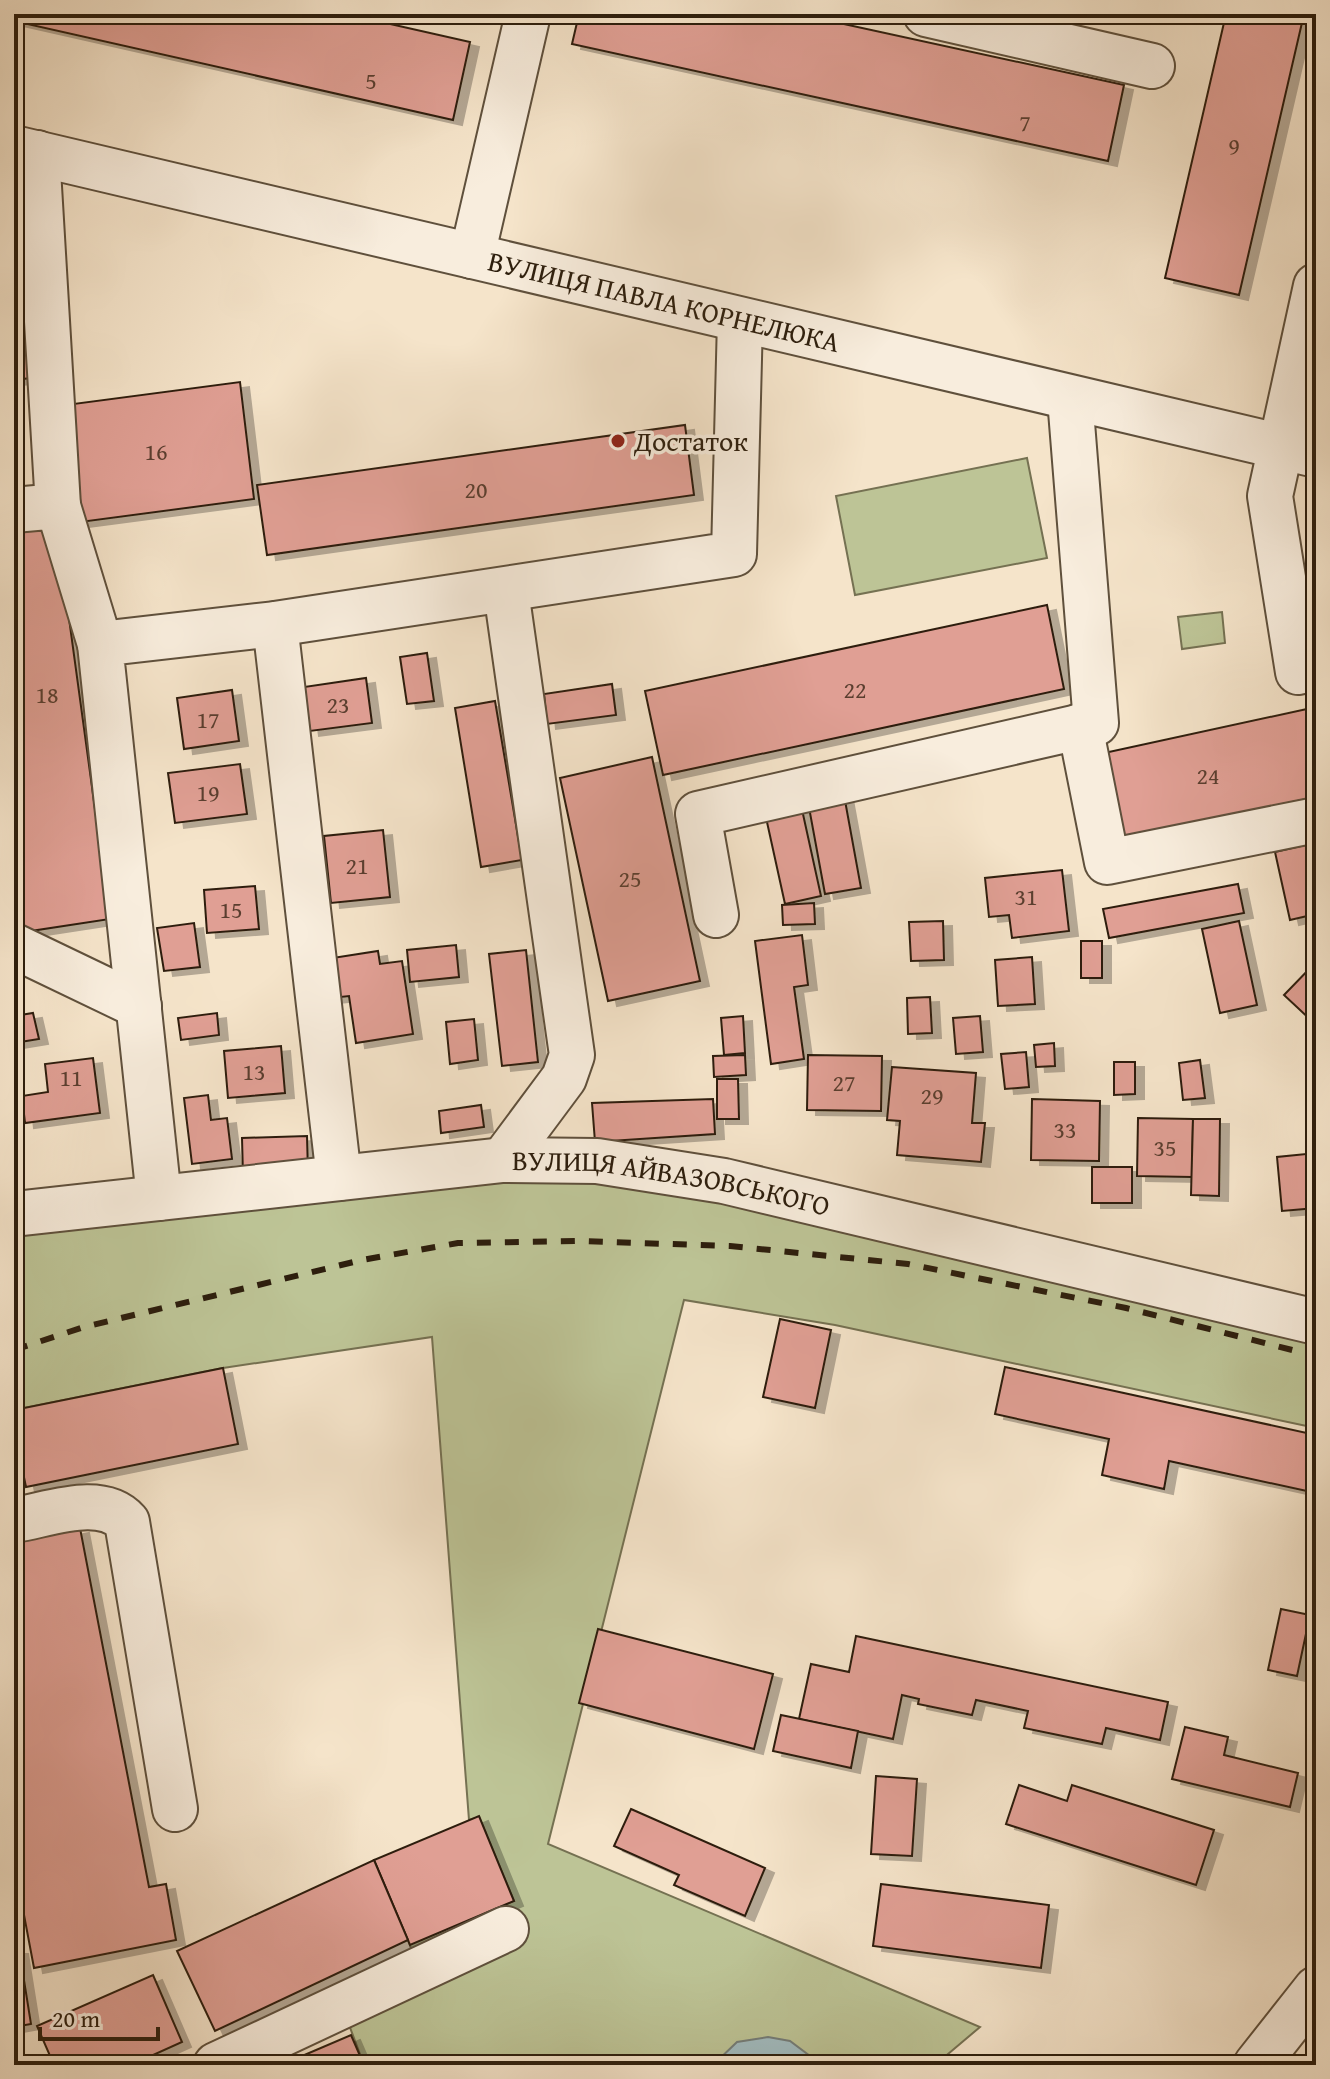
<svg xmlns="http://www.w3.org/2000/svg" width="1330" height="2079" viewBox="0 0 1330 2079" font-family="'Gentium Book Plus',serif">
<style>
.green{fill:#bdc496;stroke:#757152;stroke-width:2}
.water{fill:#a1bcc1;stroke:#737d79;stroke-width:2}
.building{fill:#e09f94;stroke:#2d1e0d;stroke-width:2;filter:url(#shadow)}
.lines{fill:none;stroke-linecap:round;stroke-linejoin:round}
.minor-casing{stroke:#5f503c;stroke-width:48}
.minor{stroke:#f8eddd;stroke-width:44}
.rail{stroke:#2d1e0d;stroke-width:6;stroke-dasharray:14 14;stroke-linecap:butt}
.poi-dot{fill:#8f2418;stroke:#f8eddd;stroke-width:3}
.labels{text-anchor:middle;stroke-width:7;stroke-linejoin:round;paint-order:stroke}
.number-label{font-size:24px;fill:#5a3e2f}
.street-label{font-size:28px;fill:#2d1e0d;stroke:#f8eddd}
.poi-label{font-size:28px;fill:#2d1e0d;stroke:#f8eddd;text-anchor:start}
</style>
<defs>
<filter id="shadow"><feDropShadow dx="9" dy="5" stdDeviation="0" flood-color="#0004"/></filter>
</defs>
<rect width="100%" height="100%" fill="#f5e4ca"/>
<filter id="stains"><feTurbulence type="fractalNoise" baseFrequency=".0025" numOctaves="4"/><feColorMatrix values="0 0 0 0 .2 0 0 0 0 .09 0 0 0 0 .02 0 0 0 .5 -.17"/></filter>
<radialGradient id="worn" r=".72"><stop offset=".6" stop-color="#630" stop-opacity="0"/><stop offset="1" stop-color="#630" stop-opacity=".3"/></radialGradient>
<g class="green">
<polygon points="1027,458 1047,558 855,595 836,496"/>
<polygon points="1222,612 1225,643 1182,649 1178,617"/>
<polygon points="597,1161 1316,1322 1316,1428 835,1325 684,1300 548,1844 980,2027 935,2065 364,2065 342,2006 419,1970 408,1940 514,1901 479,1817 469,1820 432,1337 223,1368 14,1410 14,1214"/>
</g>
<polygon class="water" points="768,2037 790,2041 822,2065 713,2065 737,2042"/>
<g class="building">
<polygon points="14,14 346,14 470,42 453,120 14,21"/>
<polygon points="579,14 798,14 1124,85 1108,161 572,44"/>
<polygon points="1226,14 1304,14 1239,295 1165,278"/>
<polygon points="26,229 31,278 14,279 14,230"/>
<polygon points="27,336 31,378 14,380 14,338"/>
<polygon points="240,382 254,499 73,523 58,406"/>
<polygon points="685,425 694,495 267,555 257,485"/>
<polygon points="56,523 110,919 24,932 14,862 14,528"/>
<polygon points="1047,605 1064,689 663,775 645,691"/>
<polygon points="427,653 434,701 407,704 400,657"/>
<polygon points="366,678 372,723 310,731 304,687"/>
<polygon points="612,684 616,715 547,724 544,694"/>
<polygon points="232,690 239,741 184,749 177,698"/>
<polygon points="495,701 522,860 481,867 455,708"/>
<polygon points="1316,707 1316,797 1112,840 1095,755"/>
<polygon points="652,757 700,981 608,1001 560,778"/>
<polygon points="240,764 247,814 175,823 168,773"/>
<polygon points="844,795 861,888 825,894 808,802"/>
<polygon points="801,805 821,896 785,904 765,813"/>
<polygon points="383,830 390,897 331,903 324,836"/>
<polygon points="1314,843 1316,914 1290,920 1275,852"/>
<polygon points="1062,870 1069,931 1012,938 1009,915 989,917 985,878"/>
<polygon points="1238,884 1244,913 1109,938 1103,909"/>
<polygon points="255,886 259,929 207,933 204,890"/>
<polygon points="814,903 815,924 783,925 782,905"/>
<polygon points="943,921 944,960 911,961 909,922"/>
<polygon points="1239,921 1257,1005 1220,1013 1202,929"/>
<polygon points="194,923 200,967 164,971 157,928"/>
<polygon points="802,935 808,985 794,987 804,1059 771,1064 755,941"/>
<rect x="1081" y="941" width="21" height="37"/>
<polygon points="456,945 459,977 410,982 407,950"/>
<polygon points="526,950 538,1062 502,1066 489,954"/>
<polygon points="378,951 380,964 402,961 413,1034 356,1043 349,996 331,998 326,959"/>
<polygon points="1032,957 1035,1004 998,1006 995,960"/>
<polygon points="1316,962 1316,1021 1314,1023 1284,995"/>
<polygon points="930,997 932,1033 908,1034 907,998"/>
<polygon points="33,1013 39,1039 14,1043 14,1016"/>
<polygon points="217,1013 219,1035 181,1040 178,1018"/>
<polygon points="743,1016 745,1053 724,1055 721,1018"/>
<polygon points="980,1016 983,1052 956,1054 953,1018"/>
<polygon points="474,1019 478,1060 450,1064 446,1022"/>
<polygon points="1054,1043 1055,1066 1036,1067 1034,1045"/>
<polygon points="281,1046 285,1093 228,1098 224,1051"/>
<polygon points="1026,1052 1029,1087 1005,1089 1001,1054"/>
<polygon points="745,1055 746,1075 714,1077 713,1056"/>
<polygon points="808,1055 882,1056 881,1111 807,1110"/>
<polygon points="93,1058 100,1113 25,1123 22,1096 48,1092 45,1064"/>
<polygon points="1200,1060 1205,1098 1183,1100 1179,1063"/>
<polygon points="1114,1062 1135,1062 1135,1094 1114,1095"/>
<polygon points="892,1067 976,1073 972,1123 985,1123 981,1162 897,1155 900,1121 887,1120"/>
<polygon points="717,1079 738,1079 739,1119 717,1119"/>
<polygon points="208,1095 211,1120 227,1118 232,1159 192,1164 184,1098"/>
<polygon points="713,1099 715,1134 595,1142 592,1103"/>
<polygon points="1032,1099 1100,1101 1099,1161 1031,1160"/>
<polygon points="481,1105 484,1127 441,1133 439,1111"/>
<polygon points="1138,1118 1193,1119 1192,1177 1137,1176"/>
<polygon points="1193,1119 1220,1119 1219,1196 1191,1195"/>
<polygon points="307,1136 308,1173 243,1176 242,1138"/>
<polygon points="1316,1153 1316,1208 1282,1211 1277,1157"/>
<rect x="1092" y="1167" width="40" height="36"/>
<polygon points="1316,1216 1316,1253 1309,1251"/>
<polygon points="780,1319 831,1330 815,1408 763,1397"/>
<polygon points="1005,1367 1316,1435 1316,1493 1169,1461 1164,1489 1102,1475 1109,1439 995,1414"/>
<polygon points="223,1368 238,1444 26,1487 14,1429 14,1410"/>
<polygon points="80,1528 149,1887 166,1884 176,1940 34,1968 14,1862 14,1541"/>
<polygon points="1316,1546 1316,1563 1307,1554"/>
<polygon points="1281,1609 1310,1615 1297,1676 1268,1670"/>
<polygon points="598,1629 773,1674 754,1749 579,1703"/>
<polygon points="856,1636 1168,1702 1160,1740 1106,1728 1102,1744 1024,1728 1028,1711 976,1700 972,1715 918,1704 919,1699 902,1695 893,1739 799,1719 811,1664 849,1672"/>
<polygon points="781,1715 858,1731 851,1768 773,1751"/>
<polygon points="1185,1727 1228,1737 1224,1755 1298,1773 1290,1807 1172,1779"/>
<polygon points="876,1776 917,1779 912,1856 871,1854"/>
<polygon points="1019,1785 1067,1801 1072,1785 1214,1830 1196,1885 1006,1824"/>
<polygon points="631,1809 765,1868 745,1916 674,1885 679,1875 614,1846"/>
<polygon points="479,1816 514,1901 410,1945 374,1860"/>
<polygon points="374,1860 408,1940 215,2031 177,1951"/>
<polygon points="881,1884 1049,1905 1041,1968 873,1946"/>
<polygon points="14,1949 19,1949 31,2024 14,2027"/>
<polygon points="153,1975 182,2042 131,2065 54,2065 37,2026"/>
<polygon points="351,2035 364,2065 281,2065"/>
</g>
<g class="lines">
<g class="minor-casing">
<g id="minor">
<polyline points="926,14 1152,66"/>
<path id="s1" d="M 14,148 L 1316,455"/>
<polyline points="37,153 58,506"/>
<polyline points="472,256 528,14"/>
<polyline points="14,510 58,506 100,644"/>
<polyline points="275,624 339,1178"/>
<polyline points="1298,672 1270,496 1316,286"/>
<polyline points="1080,726 1107,862 1316,820"/>
<polyline points="716,915 698,814 1096,723 1070,398"/>
<polyline points="14,946 139,1006"/>
<polyline points="503,1160 564,1078 572,1055 506,591"/>
<polyline points="159,1198 100,644 275,624 734,554 740,320"/>
<path id="s2" d="M 14,1214 L 503,1160 L 597,1161 L 724,1181 L 1316,1322"/>
<path d="M 14,1520 C 48,1515 101,1493 127,1522 L 175,1809"/>
<polyline points="216,2065 506,1929"/>
<polyline points="1256,2065 1316,1989"/>
</g>
</g>
<use href="#minor" class="minor"/>
<polyline class="rail" points="14,1350 84,1327 362,1260 458,1243 578,1241 730,1246 908,1264 1126,1308 1316,1356"/>
</g>
<circle class="poi-dot" cx="618" cy="441" r="8"/>
<g class="labels">
<g class="number-label">
<text x="371" y="89">5</text>
<text x="1025" y="131">7</text>
<text x="1234" y="154">9</text>
<text x="156" y="460">16</text>
<text x="476" y="498">20</text>
<text x="855" y="698">22</text>
<text x="47" y="703">18</text>
<text x="338" y="713">23</text>
<text x="208" y="728">17</text>
<text x="1208" y="784">24</text>
<text x="208" y="801">19</text>
<text x="357" y="874">21</text>
<text x="630" y="887">25</text>
<text x="1026" y="905">31</text>
<text x="231" y="918">15</text>
<text x="254" y="1080">13</text>
<text x="71" y="1086">11</text>
<text x="844" y="1091">27</text>
<text x="932" y="1104">29</text>
<text x="1065" y="1138">33</text>
<text x="1165" y="1156">35</text>
</g>
<g class="street-label">
<text dy="10" stroke="none"><textPath href="#s1" startOffset="668">ВУЛИЦЯ ПАВЛА КОРНЕЛЮКА</textPath></text>
<text dy="10" stroke="none"><textPath href="#s2" startOffset="662">ВУЛИЦЯ АЙВАЗОВСЬКОГО</textPath></text>
</g>
<g class="poi-label">
<text x="634" y="451">Достаток</text>
</g>
</g>
<rect width="1330" height="2079" fill="none" stroke="#f5e4ca" stroke-width="48"/>
<rect x="16" y="16" width="1298" height="2047" fill="none" stroke="#2d1e0d" stroke-width="4"/>
<rect x="24" y="24" width="1282" height="2031" fill="none" stroke="#2d1e0d" stroke-width="2"/>
<path d="M40 2027v12h118v-12" fill="none" stroke="#2d1e0d" stroke-width="4"/>
<text x="52" y="2027" font-size="24" fill="#2d1e0d" stroke="#f8eddd" stroke-width="6" paint-order="stroke">20 m</text>
<rect width="100%" height="100%" filter="url(#stains)"/>
<rect width="100%" height="100%" fill="url(#worn)"/>
</svg>
